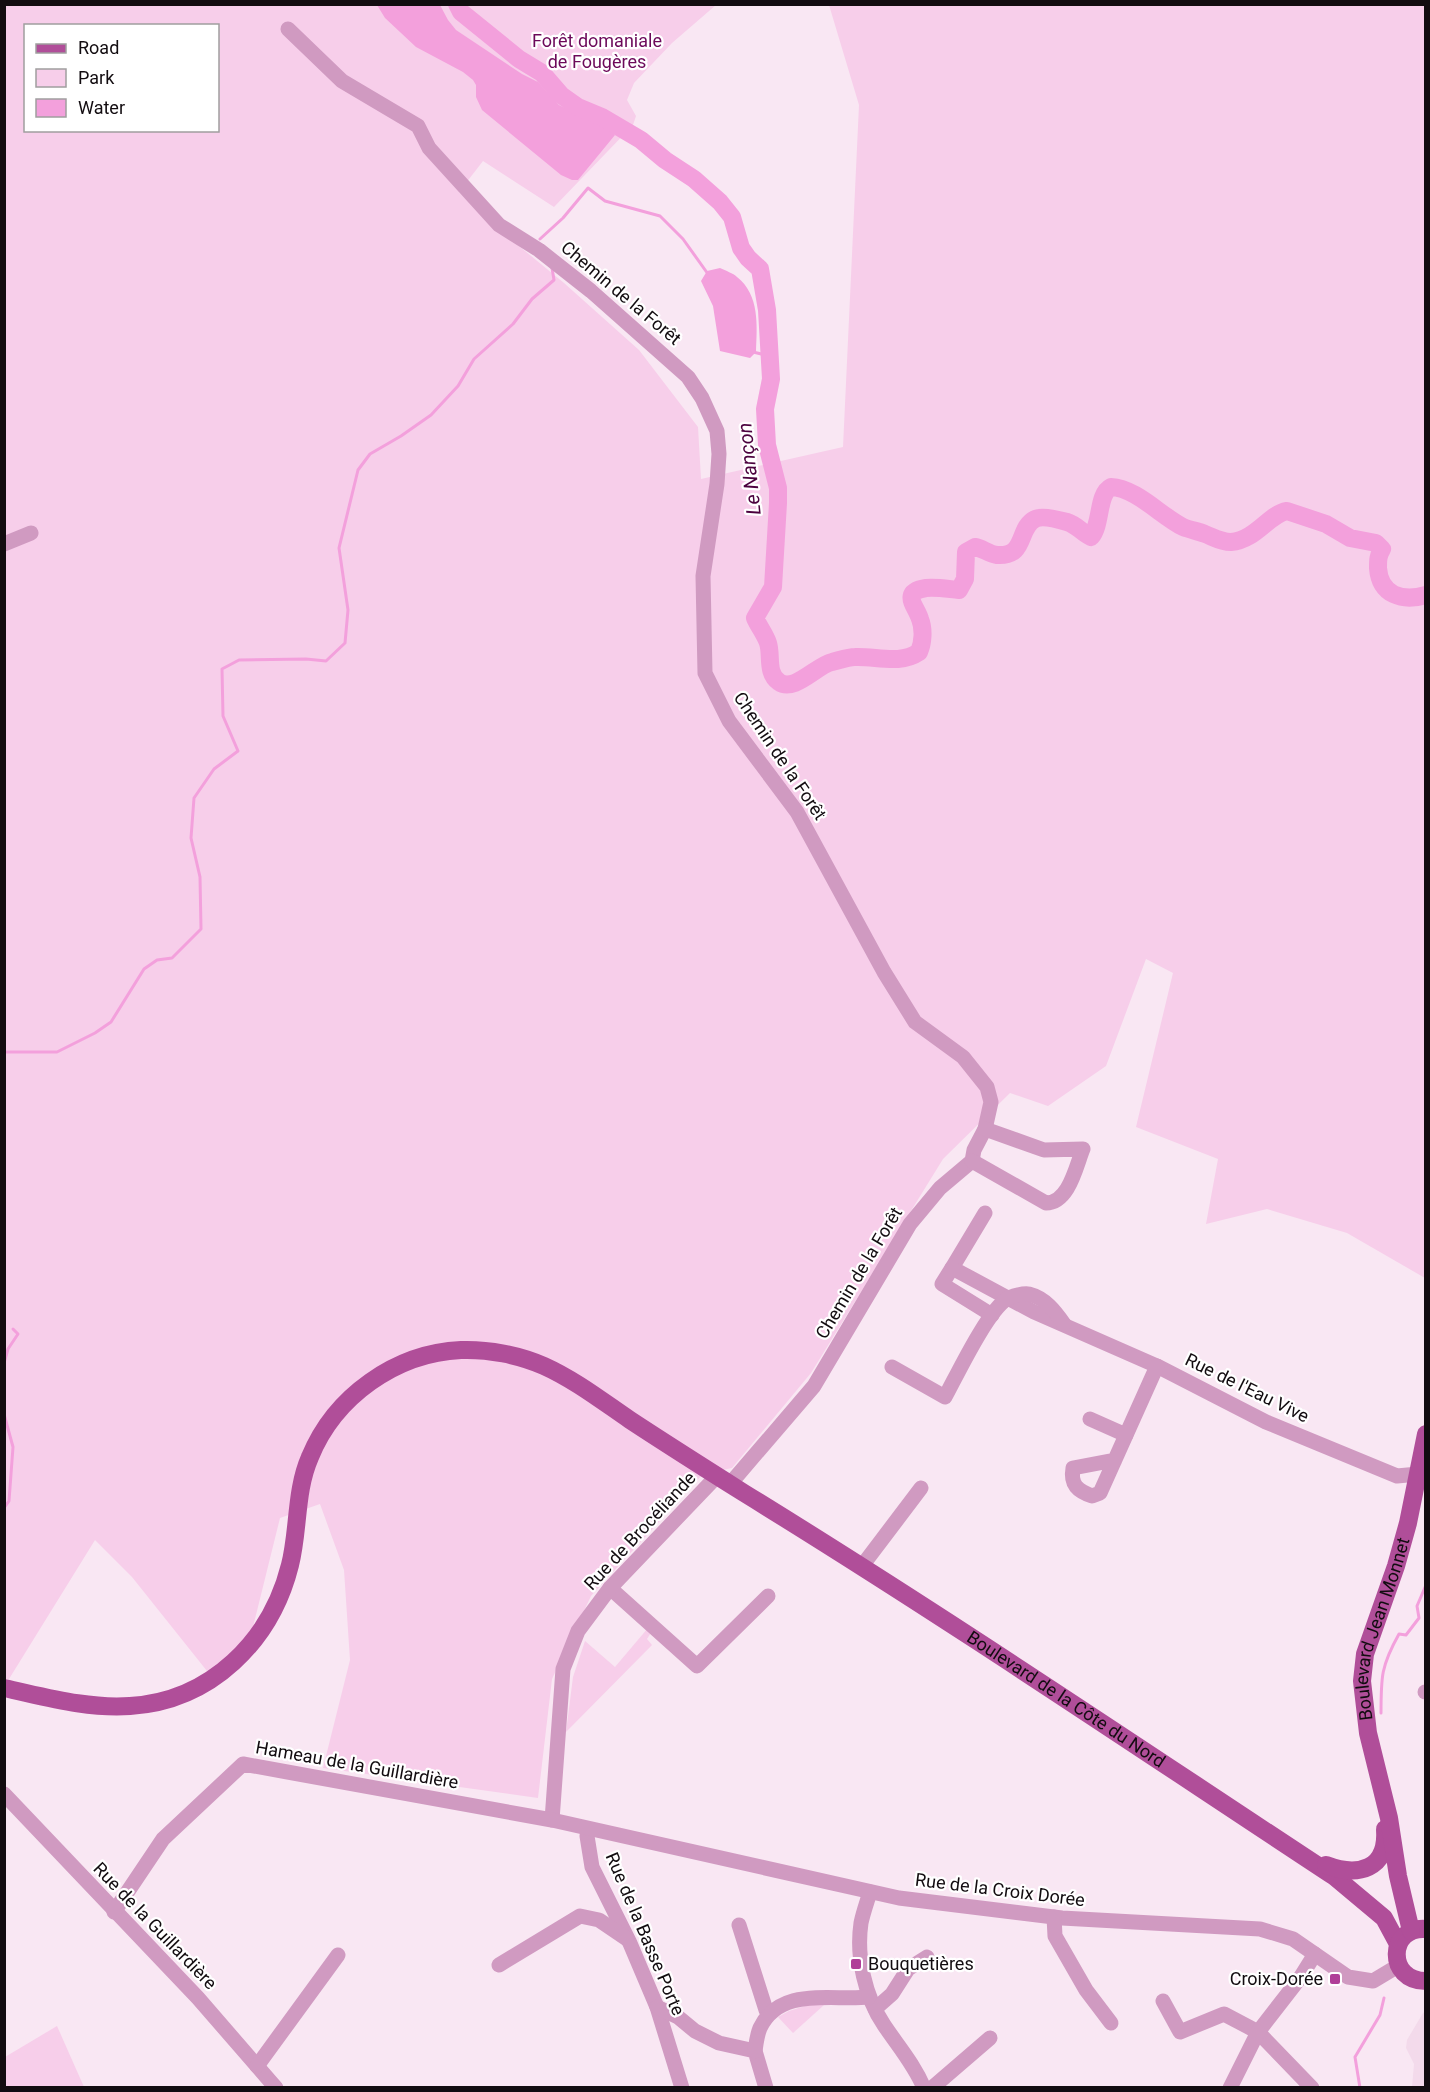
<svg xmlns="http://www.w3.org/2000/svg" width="1430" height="2092" viewBox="0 0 1430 2092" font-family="Roboto,sans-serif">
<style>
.built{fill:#f3daeb}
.green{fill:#f7ceea;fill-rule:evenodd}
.water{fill:#f3a0dc}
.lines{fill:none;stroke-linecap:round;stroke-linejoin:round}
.stream{stroke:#f3a0dc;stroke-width:3}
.river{stroke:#f3a0dc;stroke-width:18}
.minor{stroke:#d09ac1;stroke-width:15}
.major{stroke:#b04e99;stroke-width:18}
.poi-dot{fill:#b03e98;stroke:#fff;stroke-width:2}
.labels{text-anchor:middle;stroke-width:4.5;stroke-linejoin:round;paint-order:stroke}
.park-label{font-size:18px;fill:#6c095a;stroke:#fff}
.street-label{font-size:18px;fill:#120c10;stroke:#fff}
.poi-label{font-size:18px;fill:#120c10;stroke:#fff;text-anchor:start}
.water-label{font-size:20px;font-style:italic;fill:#4b013e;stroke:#fff}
</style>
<rect width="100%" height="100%" fill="#f9e7f3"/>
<polygon class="built" points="1425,2012 1425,2087 1412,2087 1414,2064 1406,2048 1407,2040 1423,2013"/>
<g class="green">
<path d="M 4,5 L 716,5 L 672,43 L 634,83 L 627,100 L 636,116 L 633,125 L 554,207 L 483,161 L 459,192 L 480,214 L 564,283 L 639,350 L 698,427 L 701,479 L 843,447 L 859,105 L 829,5 L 1425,5 L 1425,1278 L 1347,1233 L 1267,1209 L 1206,1224 L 1218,1159 L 1136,1127 L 1173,973 L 1146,959 L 1106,1066 L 1048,1106 L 1010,1093 L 943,1159 L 811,1373 L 732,1468 L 703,1474 L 591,1596 L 552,1679 L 538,1798 L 323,1768 L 350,1660 L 344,1570 L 320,1504 L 280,1518 L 252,1631 L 233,1653 L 207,1671 L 132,1577 L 95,1540 L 9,1679 L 5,1679 ZM 26,26 L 218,26 L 218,130 L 26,130 Z"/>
<polygon points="648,1628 652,1631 647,1639 652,1645 566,1732 573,1677 585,1641 615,1667"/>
<polygon points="808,2005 824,2005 793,2033 778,2017 789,2011"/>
<polygon points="57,2026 84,2087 5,2087 5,2057"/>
</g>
<g class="water">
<polygon points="377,5 440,5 448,20 456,30 522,74 538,82 559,105 608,129 615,135 578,180 572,180 561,175 482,110 476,97 476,85 473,80 463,72 416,47 385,18"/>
<path d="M 720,268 C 726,271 733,273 737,277 C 760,295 757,326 756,352 L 750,358 L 720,351 L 713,306 L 701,281 L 707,271 Z"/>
</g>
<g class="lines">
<g class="stream">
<polyline points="540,239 563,218 588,188 605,201 660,216 683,239 708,274"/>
<polyline points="753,352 770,356"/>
<polyline points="4,1052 57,1052 95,1033 111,1022 144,969 157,960 172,958 201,929 200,877 191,838 194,798 214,769 238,751 223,716 222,669 239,660 306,659 326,661 345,643 348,610 339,548 358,470 370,454 401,436 431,415 458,386 474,359 513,324 532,299 554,280 552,268"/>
<polyline points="4,1363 8,1349 18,1334 13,1329"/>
<polyline points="4,1414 13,1447 9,1501 4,1508"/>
<path d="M 1381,1713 C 1381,1677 1381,1666 1399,1634 L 1406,1635 L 1419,1618 L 1417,1606 L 1426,1585"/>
<polyline points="1360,2088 1355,2057 1380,2015 1384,1998"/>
</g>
<path class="river" d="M 457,4 L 461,12 L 519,59 L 542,73 L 561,95 L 578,107 L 602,117 L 641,140 L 665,160 L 694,179 L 720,202 L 732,217 L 741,248 L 748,258 L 760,269 L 767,310 L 771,379 L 765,409 L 767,445 L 778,488 L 778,503 L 773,587 L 755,618 C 759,627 765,634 768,643 C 772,655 766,673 779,682 C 794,693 817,665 832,662 C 840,660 848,657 855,657 C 876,656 900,665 919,652 C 923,643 924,629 920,619 C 916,606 900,592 926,588 C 937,587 948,589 959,590 L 965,579 L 966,552 L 975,547 C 982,548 989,554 997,555 C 1027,557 1017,528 1035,519 C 1042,515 1060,520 1067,522 C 1077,525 1082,533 1091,537 C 1102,524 1097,494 1111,487 C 1136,488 1161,516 1183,527 C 1190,530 1198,531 1205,534 C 1215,538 1221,542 1231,542 C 1256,540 1269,514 1287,511 L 1326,524 L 1350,538 L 1376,543 L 1382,549 C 1378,556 1378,560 1378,568 C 1380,595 1402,602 1426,595"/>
<g class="minor">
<polyline points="288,29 342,81 418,126 429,148 499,225 539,250 591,291 688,377 702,398 717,431 719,454 717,484 703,576 705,673 729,721 797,812 884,972 915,1022 963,1057 987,1087 991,1102 985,1129 974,1150 972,1161 940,1188 910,1224 814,1386 730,1484"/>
<polyline points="4,544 31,533"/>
<path d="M 972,1161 L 1046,1203 C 1069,1203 1076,1166 1083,1149 L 1044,1150 L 985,1129"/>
<polyline points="985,1213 952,1268 1034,1312 1157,1366 1266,1422 1397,1476 1418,1474"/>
<polyline points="952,1268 942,1284 992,1315"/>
<path d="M 892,1367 L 945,1397 C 957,1375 988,1310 1007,1299 C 1011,1296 1024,1293 1029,1294 C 1045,1298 1055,1311 1064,1324"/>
<polyline points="1090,1419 1126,1435"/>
<path d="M 1115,1460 L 1073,1468 C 1070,1485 1078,1491 1092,1496 L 1100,1493 L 1157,1366"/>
<polyline points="862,1566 921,1488"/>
<polyline points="610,1588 697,1666 768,1596"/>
<polyline points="1425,1692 1426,1692"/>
<polyline points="4,1794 198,1998 276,2088"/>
<polyline points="552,1820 563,1669 578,1631 610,1588 717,1476"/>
<polyline points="588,1829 587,1836 592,1867 629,1941 657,2007 682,2088"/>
<path d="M 870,1892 C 867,1902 863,1913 861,1923 C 856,1957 865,1997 884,2025 C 898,2046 914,2064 924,2088"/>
<polyline points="114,1912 163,1839 243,1764 552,1820 899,1898 1062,1918 1260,1929 1293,1939 1348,1977 1373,1981 1398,1966"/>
<polyline points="1054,1917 1055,1936 1086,1990 1111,2023"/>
<polyline points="739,1925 766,2010 769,2014"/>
<polyline points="499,1965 580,1916 599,1920 627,1939"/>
<polyline points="1163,2001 1180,2032 1224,2014 1258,2032 1312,2088"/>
<polyline points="657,2007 678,2017 695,2031 719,2043 755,2051 766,2088"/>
<polyline points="875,2009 892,1994 908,1969 927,1957"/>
<path d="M 755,2051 C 756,2044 757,2035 760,2028 C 780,1986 832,2001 869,1997"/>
<polyline points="257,2066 338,1955"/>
<polyline points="932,2088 990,2038"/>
<polyline points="1230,2088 1258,2032 1300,1978 1315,1954"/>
</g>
<g class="major">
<path id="s1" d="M 4,1688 C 46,1697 88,1709 130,1706 C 211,1701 271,1641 290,1565 C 299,1530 295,1491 310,1457 C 335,1396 396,1353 461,1350 C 488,1349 519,1355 544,1366 C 575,1380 602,1401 630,1420 C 668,1445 706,1469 744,1493 C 944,1616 1139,1748 1335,1877 L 1384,1918 L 1398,1944"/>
<path d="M 1326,1865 C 1358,1877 1388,1870 1385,1829"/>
<path d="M 1426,1929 C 1388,1926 1386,1981 1426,1981"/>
<path id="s2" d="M 1411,1931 L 1398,1876 L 1389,1818 L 1368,1733 L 1362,1681 L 1365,1654 L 1396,1566 L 1408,1523 L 1426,1434"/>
</g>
</g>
<g class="poi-dot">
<rect x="850" y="1958" width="12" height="12" rx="3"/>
<rect x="1329" y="1973" width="12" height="12" rx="3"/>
</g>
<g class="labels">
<g class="park-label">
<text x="597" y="47">Forêt domaniale<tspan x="597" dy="21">de Fougères</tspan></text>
</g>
<g class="street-label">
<text transform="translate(621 293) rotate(40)" y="6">Chemin de la Forêt</text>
<text transform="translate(780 756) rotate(56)" y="6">Chemin de la Forêt</text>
<text transform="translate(859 1273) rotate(-59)" y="6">Chemin de la Forêt</text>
<text transform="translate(1247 1388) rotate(26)" y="6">Rue de l'Eau Vive</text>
<text transform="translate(640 1531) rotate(-47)" y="6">Rue de Brocéliande</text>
<text dy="6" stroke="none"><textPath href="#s2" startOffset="310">Boulevard Jean Monnet</textPath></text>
<text dy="6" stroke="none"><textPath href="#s1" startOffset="1366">Boulevard de la Côte du Nord</textPath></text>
<text transform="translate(357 1765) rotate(10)" y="6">Hameau de la Guillardière</text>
<text transform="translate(1000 1890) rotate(7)" y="6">Rue de la Croix Dorée</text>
<text transform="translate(155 1926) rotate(46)" y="6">Rue de la Guillardière</text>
<text transform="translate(645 1934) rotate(67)" y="6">Rue de la Basse Porte</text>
</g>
<g class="poi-label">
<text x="868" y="1970">Bouquetières</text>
<text x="1323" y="1985" text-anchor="end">Croix-Dorée</text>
</g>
<g class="water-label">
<text transform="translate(749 469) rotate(-96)" y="7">Le Nançon</text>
</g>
</g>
<rect width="1430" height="2092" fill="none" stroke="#120c10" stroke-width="12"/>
<rect x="24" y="24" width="195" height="108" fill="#ffffff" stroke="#a09e9f" stroke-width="1.5"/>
<rect x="36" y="44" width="30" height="9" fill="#b04e99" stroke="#a09e9f" stroke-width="1.5"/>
<text x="78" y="54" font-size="18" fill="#120c10">Road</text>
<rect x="36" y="69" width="30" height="18" fill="#f7ceea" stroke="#a09e9f" stroke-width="1.5"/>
<text x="78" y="84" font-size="18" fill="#120c10">Park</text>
<rect x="36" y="99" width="30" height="18" fill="#f3a0dc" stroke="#a09e9f" stroke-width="1.5"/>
<text x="78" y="114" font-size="18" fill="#120c10">Water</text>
</svg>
